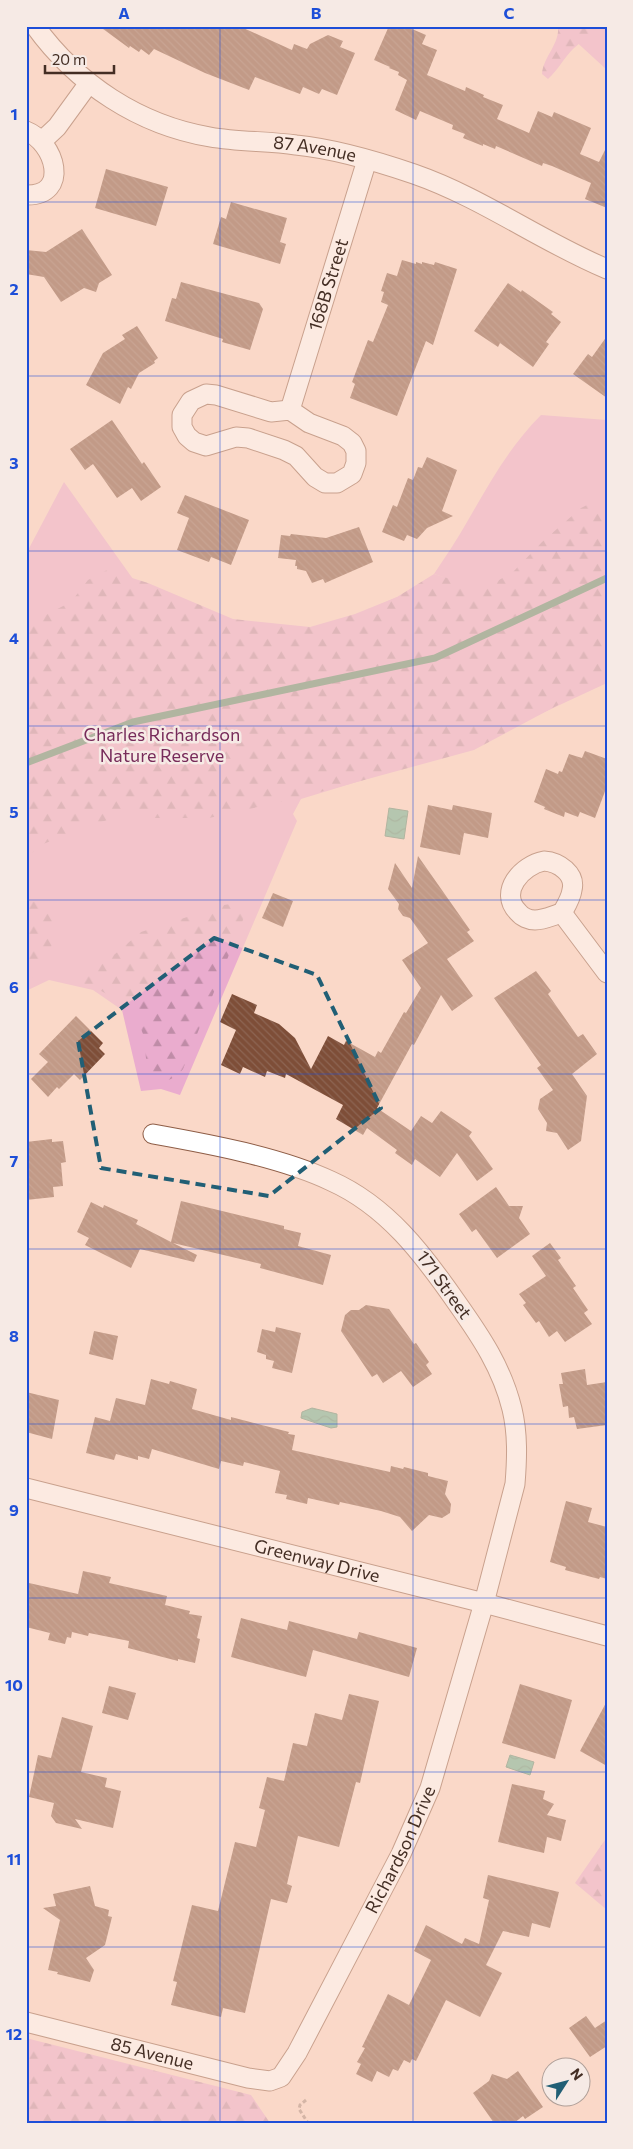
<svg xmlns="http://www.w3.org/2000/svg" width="633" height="2149" viewBox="0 0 633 2149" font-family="Commissioner,sans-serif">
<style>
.green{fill:#eaacce}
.forest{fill:url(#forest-firs)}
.water{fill:url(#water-waves);stroke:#5a8970}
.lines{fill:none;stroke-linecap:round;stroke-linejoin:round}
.stream{stroke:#5a8970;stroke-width:7}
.building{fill:url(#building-back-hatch)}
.minor-casing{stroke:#8e5d46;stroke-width:21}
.path{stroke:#a78a7d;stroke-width:3;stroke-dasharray:4 2.5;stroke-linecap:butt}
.minor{stroke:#fff;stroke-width:19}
.marked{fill:none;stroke:#215f75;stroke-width:4;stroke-dasharray:10 6;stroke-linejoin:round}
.grid{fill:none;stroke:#1d4ed8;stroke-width:1;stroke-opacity:0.55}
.labels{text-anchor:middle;stroke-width:5;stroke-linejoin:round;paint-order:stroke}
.street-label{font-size:18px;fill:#442e24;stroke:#f6eae5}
.park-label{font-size:18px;fill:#772b5a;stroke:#f6eae5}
.neatline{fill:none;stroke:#1d4ed8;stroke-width:2}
.grid-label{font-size:16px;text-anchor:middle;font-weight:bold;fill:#1d4ed8}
</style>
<defs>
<pattern id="forest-firs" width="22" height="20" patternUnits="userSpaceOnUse" patternTransform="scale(1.25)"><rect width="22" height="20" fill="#eaacce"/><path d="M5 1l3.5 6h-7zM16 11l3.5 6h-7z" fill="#bf8ca7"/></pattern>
<pattern id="water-waves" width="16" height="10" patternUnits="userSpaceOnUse" patternTransform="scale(1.25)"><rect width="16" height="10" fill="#63b090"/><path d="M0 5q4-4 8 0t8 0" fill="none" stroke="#539075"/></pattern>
<pattern id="building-back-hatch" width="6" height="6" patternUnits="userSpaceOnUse" patternTransform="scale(1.25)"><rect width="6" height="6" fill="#7e4e38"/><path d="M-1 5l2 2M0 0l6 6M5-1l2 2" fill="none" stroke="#8d6553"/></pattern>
</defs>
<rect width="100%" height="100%" fill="#fad8c8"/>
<g class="green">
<polygon points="559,26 607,26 607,70"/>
<path d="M 541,415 L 607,420 L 607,683 L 465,749 L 301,799 L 293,814 L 297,821 L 180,1095 L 161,1089 L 141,1091 L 122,1010 L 93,990 L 49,980 L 26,991 L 26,554 L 64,482 L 143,593 L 234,627 L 313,634 L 443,577 L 434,574 C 445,557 457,540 467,522 C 489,484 509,447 541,415 Z"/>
</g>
<g class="forest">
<path d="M 558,26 L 596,26 C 589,36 582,41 573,49 C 564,58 558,70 548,79 L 542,74 C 543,57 560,44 558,26 Z"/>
<polygon points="607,495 607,679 474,750 302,797 209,818 150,818 131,813 84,827 41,845 26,858 26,625 71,602 88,580 107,570 148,583 233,619 310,627 355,614 397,597 434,574 467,584 492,584 513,572 542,542 581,508"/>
<path d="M 26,901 C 31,902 38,901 42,903 C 58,913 55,939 49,954 C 45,964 36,972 30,980 L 26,983 Z"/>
<path d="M 237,903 L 249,905 L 183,1069 C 176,1078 160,1088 152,1074 C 143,1062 147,1047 143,1034 C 134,1007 105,990 79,982 L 82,975 L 98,962 L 115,954 L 141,932 L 224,905 Z"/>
<polygon points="607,1837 607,1910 575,1883"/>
<polygon points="26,2038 251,2095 270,2123 26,2123"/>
</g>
<g class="water">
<polygon points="389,808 408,811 404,839 385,836"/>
<polygon points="312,1408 337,1414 337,1427 331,1428 301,1418 302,1412"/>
<polygon points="510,1755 534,1762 530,1775 506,1767"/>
</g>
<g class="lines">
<polyline class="stream" points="26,763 133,722 435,658 607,578"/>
</g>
<g class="building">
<polygon points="99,26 239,26 292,50 294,44 307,49 310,44 328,35 343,41 340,47 355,53 337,95 322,89 319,94 303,87 300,94 255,77 249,90 205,73 154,49 149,55 141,49 139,52 130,46 129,48"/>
<polygon points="389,26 405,26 426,35 422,44 437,50 427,75 465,91 466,87 484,95 483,97 503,105 497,119 529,133 538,111 552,117 554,112 591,128 580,154 599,162 607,146 607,208 585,199 591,183 552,166 543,163 542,166 496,146 495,149 483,144 483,146 463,138 465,134 452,129 453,125 420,111 416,120 395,110 407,80 398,75 399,72 389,68 390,67 374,60"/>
<polygon points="106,169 168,187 156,226 95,208"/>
<polygon points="231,202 287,218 280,242 286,244 280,264 213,244 221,217 226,219"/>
<polygon points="82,229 112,275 99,283 96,292 84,288 61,302 44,277 26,274 26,250 46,252"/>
<polygon points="402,260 416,264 416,262 422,264 422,262 434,265 435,262 457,269 433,345 426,341 397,416 350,398 355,384 352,382 368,340 373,342 388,305 381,302 384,292 381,291 387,273 397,276"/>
<polygon points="181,282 259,303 263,309 250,350 222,342 223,339 165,321 172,298 176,299"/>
<polygon points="508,283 521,292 522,290 553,312 551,314 561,322 546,342 549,344 533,367 500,343 498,347 474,331"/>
<polygon points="137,326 158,358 154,361 155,363 139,373 131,389 128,387 120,404 86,385 103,353 125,339 122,335"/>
<polygon points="607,336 607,398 573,374 588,354 592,357"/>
<polygon points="112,420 142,464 144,462 161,487 141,501 132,488 117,498 93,464 85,470 70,449"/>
<polygon points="427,457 457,470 442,511 453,516 427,528 417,539 407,535 404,541 382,532 393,505 397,507 408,478 413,480 418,467 422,468"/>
<polygon points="185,495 249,520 231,565 211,557 209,562 177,550 189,518 177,513"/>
<polygon points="359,527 373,562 325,583 323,579 312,583 306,571 297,569 297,566 295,566 296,560 278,558 281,535 290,536 291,534 326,538"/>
<polygon points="585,751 607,759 607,786 595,818 580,812 578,817 565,812 564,817 544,809 545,807 534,802 546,769 558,774 559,771 562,772 569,754 582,758"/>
<polygon points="428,805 452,810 453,805 492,813 488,838 464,833 460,855 420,847"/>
<polygon points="418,856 470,930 467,932 474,941 447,959 473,996 452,1011 441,995 414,1045 412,1044 377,1108 411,1131 421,1116 432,1123 441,1111 472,1132 469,1136 493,1169 477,1181 457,1153 440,1177 415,1159 412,1165 395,1153 397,1150 367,1128 363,1135 336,1119 343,1105 286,1074 285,1078 267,1071 265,1077 243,1067 240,1074 221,1065 236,1030 220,1022 232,994 257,1005 254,1013 279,1024 295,1038 311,1069 328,1036 344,1045 346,1041 375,1057 378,1051 381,1053 404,1012 406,1013 421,988 402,960 428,943 410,918 403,916 398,909 399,904 388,889 395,863 412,888"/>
<polygon points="273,893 293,901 283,927 262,918"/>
<polygon points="536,971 551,991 548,994 578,1037 583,1034 597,1054 572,1074 587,1096 581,1141 568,1150 557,1133 546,1131 547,1123 538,1109 540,1099 553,1090 537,1068 541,1065 494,998"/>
<polygon points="76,1016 103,1043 99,1048 105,1054 80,1080 74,1074 59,1089 57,1087 48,1097 31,1079 48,1062 39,1054"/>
<polygon points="52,1139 52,1142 63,1141 66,1162 61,1163 63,1186 53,1187 54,1197 26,1200 26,1142"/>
<polygon points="496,1187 509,1206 523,1206 519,1218 530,1234 497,1258 476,1229 472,1232 459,1214"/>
<polygon points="181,1201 284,1226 284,1229 301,1233 298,1246 331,1255 323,1285 260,1268 261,1264 173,1243 197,1255 194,1262 140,1249 131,1268 85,1245 89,1238 77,1232 91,1202 103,1208 104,1205 138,1220 136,1224 171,1242"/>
<polygon points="550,1243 561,1258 558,1260 576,1286 573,1288 588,1310 584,1313 592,1324 565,1342 557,1331 549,1337 539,1321 536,1323 523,1305 526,1303 519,1294 546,1276 532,1256"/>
<polygon points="366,1305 389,1309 414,1344 416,1343 429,1362 426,1365 432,1374 413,1387 401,1371 383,1383 377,1374 372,1377 341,1331 345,1315 351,1310 359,1310"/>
<polygon points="276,1327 301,1333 292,1373 272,1368 274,1361 266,1359 266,1355 257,1352 262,1329 275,1332"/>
<polygon points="94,1331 118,1336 113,1360 89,1354"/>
<polygon points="585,1369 587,1385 607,1382 607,1425 577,1429 574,1417 569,1418 568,1406 563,1407 559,1384 563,1384 561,1373"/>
<polygon points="151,1379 169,1384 170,1381 197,1389 192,1409 231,1420 231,1417 289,1432 288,1434 295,1435 292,1450 390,1472 391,1466 403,1469 404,1467 428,1473 428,1476 448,1481 445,1494 451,1504 450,1513 442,1518 429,1515 412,1531 400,1517 381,1511 340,1502 339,1505 308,1498 307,1504 286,1499 287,1495 275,1493 280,1471 244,1462 243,1466 221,1461 219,1469 152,1449 149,1459 138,1456 138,1460 116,1454 114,1460 86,1453 95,1417 110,1421 116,1398 145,1405"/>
<polygon points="26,1392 59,1400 52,1439 26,1432"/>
<polygon points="566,1501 592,1508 588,1522 607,1527 607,1579 600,1577 599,1579 565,1570 566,1567 550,1562"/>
<polygon points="83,1571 111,1577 109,1583 167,1596 165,1605 190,1611 189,1614 202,1616 197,1638 200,1639 195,1663 178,1659 178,1661 128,1648 129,1641 89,1633 88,1636 72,1632 71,1638 67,1637 65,1644 48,1640 50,1633 26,1627 26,1593 29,1583 78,1594"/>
<polygon points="241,1618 287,1630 289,1621 357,1639 359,1632 417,1648 409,1677 313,1650 306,1677 231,1657"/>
<polygon points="520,1684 572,1700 555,1759 502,1743"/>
<polygon points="109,1686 136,1693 128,1720 102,1713"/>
<polygon points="349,1694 379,1701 360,1783 356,1782 339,1847 298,1836 287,1884 292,1886 287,1903 271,1899 245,2013 223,2008 221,2017 171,2005 177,1982 173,1981 192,1905 218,1911 235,1842 256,1847 265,1810 259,1808 267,1777 284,1781 293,1743 307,1746 315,1713 342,1720"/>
<polygon points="607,1701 607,1766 580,1751"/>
<polygon points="62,1717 93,1726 81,1772 107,1778 105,1787 121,1791 113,1828 75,1819 82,1829 56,1823 51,1816 54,1803 29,1797 38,1755 51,1758"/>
<polygon points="512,1784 545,1791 543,1799 554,1804 547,1815 566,1820 561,1841 547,1837 544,1853 498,1842"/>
<polygon points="488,1875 559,1892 550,1928 532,1923 529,1937 503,1931 486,1965 502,1973 480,2017 446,2000 416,2061 412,2059 410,2063 404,2060 398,2071 393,2069 389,2077 377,2071 372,2082 356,2074 361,2064 357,2062 365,2048 362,2047 388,1994 409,2005 431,1960 414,1951 426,1925 462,1944 465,1938 479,1944 489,1900 483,1898"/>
<polygon points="90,1886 95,1906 109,1910 108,1916 112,1917 105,1945 86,1958 94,1970 90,1982 57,1974 58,1972 48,1970 60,1920 43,1908 56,1906 53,1894"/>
<polygon points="586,2016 595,2028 607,2020 607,2046 590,2057 569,2028"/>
<polygon points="518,2071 543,2107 525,2119 523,2116 514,2123 494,2123 473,2093 489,2081 492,2074 507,2079"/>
</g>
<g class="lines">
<g class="minor-casing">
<g id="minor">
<path id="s1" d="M 35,26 C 77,84 139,125 210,137 C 238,142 268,141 296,145 C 336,149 376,161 414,174 C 483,198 540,241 607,269"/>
<path d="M 26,131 C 55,142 71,196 26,195"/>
<polyline points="42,141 57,127 89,83"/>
<polygon points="206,394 216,395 271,412 290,410 309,423 343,436 352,443 356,451 356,463 352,474 337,483 325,483 315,477 296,456 284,450 248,438 236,437 206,446 194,442 187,436 182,427 182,415 191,401"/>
<path id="s2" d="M 290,410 L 367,160"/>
<path d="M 544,861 C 559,862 576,874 572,890 C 571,898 566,906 562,913 C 554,915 544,920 535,920 C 529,920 522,917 518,912 C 498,892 522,865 544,861 Z"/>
<polyline points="562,913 607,973"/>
<path id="s3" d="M 26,1488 L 484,1603 L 607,1636"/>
<path id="s4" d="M 26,2022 L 248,2078 L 270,2081 L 281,2077 L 297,2053 L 401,1854 L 430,1788 L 484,1603 L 515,1484 C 517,1459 518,1434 512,1409 C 502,1368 481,1337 457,1303 C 423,1254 387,1206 331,1181 C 280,1157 209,1144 153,1134"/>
</g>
</g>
<polyline class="path" points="306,2100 300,2105 299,2109 308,2123"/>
<use href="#minor" class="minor"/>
</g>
<path d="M0 0H633V2149H0ZM 214,938 L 317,975 L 381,1108 L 269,1196 L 101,1168 L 78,1041 Z" fill="#fad8c8" fill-opacity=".55" fill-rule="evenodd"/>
<path class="marked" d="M 214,938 L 317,975 L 381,1108 L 269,1196 L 101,1168 L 78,1041 Z"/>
<path class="grid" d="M 220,26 L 220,2123M 413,26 L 413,2123M 26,202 L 607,202M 26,376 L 607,376M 26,551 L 607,551M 26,726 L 607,726M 26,900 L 607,900M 26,1074 L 607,1074M 26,1249 L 607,1249M 26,1424 L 607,1424M 26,1598 L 607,1598M 26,1772 L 607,1772M 26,1947 L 607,1947"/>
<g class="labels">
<g class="street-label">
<text dy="6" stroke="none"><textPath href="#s1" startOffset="318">87 Avenue</textPath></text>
<text dy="6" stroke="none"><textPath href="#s2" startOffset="131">168B Street</textPath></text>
<text transform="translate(444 1285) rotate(54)" y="6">171 Street</text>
<text dy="6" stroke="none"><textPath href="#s3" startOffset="300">Greenway Drive</textPath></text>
<text dy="6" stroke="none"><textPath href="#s4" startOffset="520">Richardson Drive</textPath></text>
<text dy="6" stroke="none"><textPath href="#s4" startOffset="130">85 Avenue</textPath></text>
</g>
<g class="park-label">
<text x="162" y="741">Charles Richardson<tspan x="162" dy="21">Nature Reserve</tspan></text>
</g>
</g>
<rect width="633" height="2149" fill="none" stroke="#f6eae5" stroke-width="55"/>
<g transform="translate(566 2082) rotate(54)"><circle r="24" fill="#f6eae5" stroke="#af9f98"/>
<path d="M0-4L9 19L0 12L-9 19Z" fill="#215f75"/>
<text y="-8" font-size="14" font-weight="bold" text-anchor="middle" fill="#442e24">N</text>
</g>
<path d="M45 65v8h69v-8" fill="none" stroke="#442e24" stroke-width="2.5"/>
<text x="52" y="65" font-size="15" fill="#442e24" stroke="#f6eae5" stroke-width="4" paint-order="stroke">20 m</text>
<rect x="28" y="28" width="578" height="2094" class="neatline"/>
<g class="grid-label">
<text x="124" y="19">A</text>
<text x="316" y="19">B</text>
<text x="509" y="19">C</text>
<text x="14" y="120">1</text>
<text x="14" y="295">2</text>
<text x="14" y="469">3</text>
<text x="14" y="644">4</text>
<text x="14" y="818">5</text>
<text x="14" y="993">6</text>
<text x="14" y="1167">7</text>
<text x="14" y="1342">8</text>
<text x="14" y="1516">9</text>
<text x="14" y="1691">10</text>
<text x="14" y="1865">11</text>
<text x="14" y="2040">12</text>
</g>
</svg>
